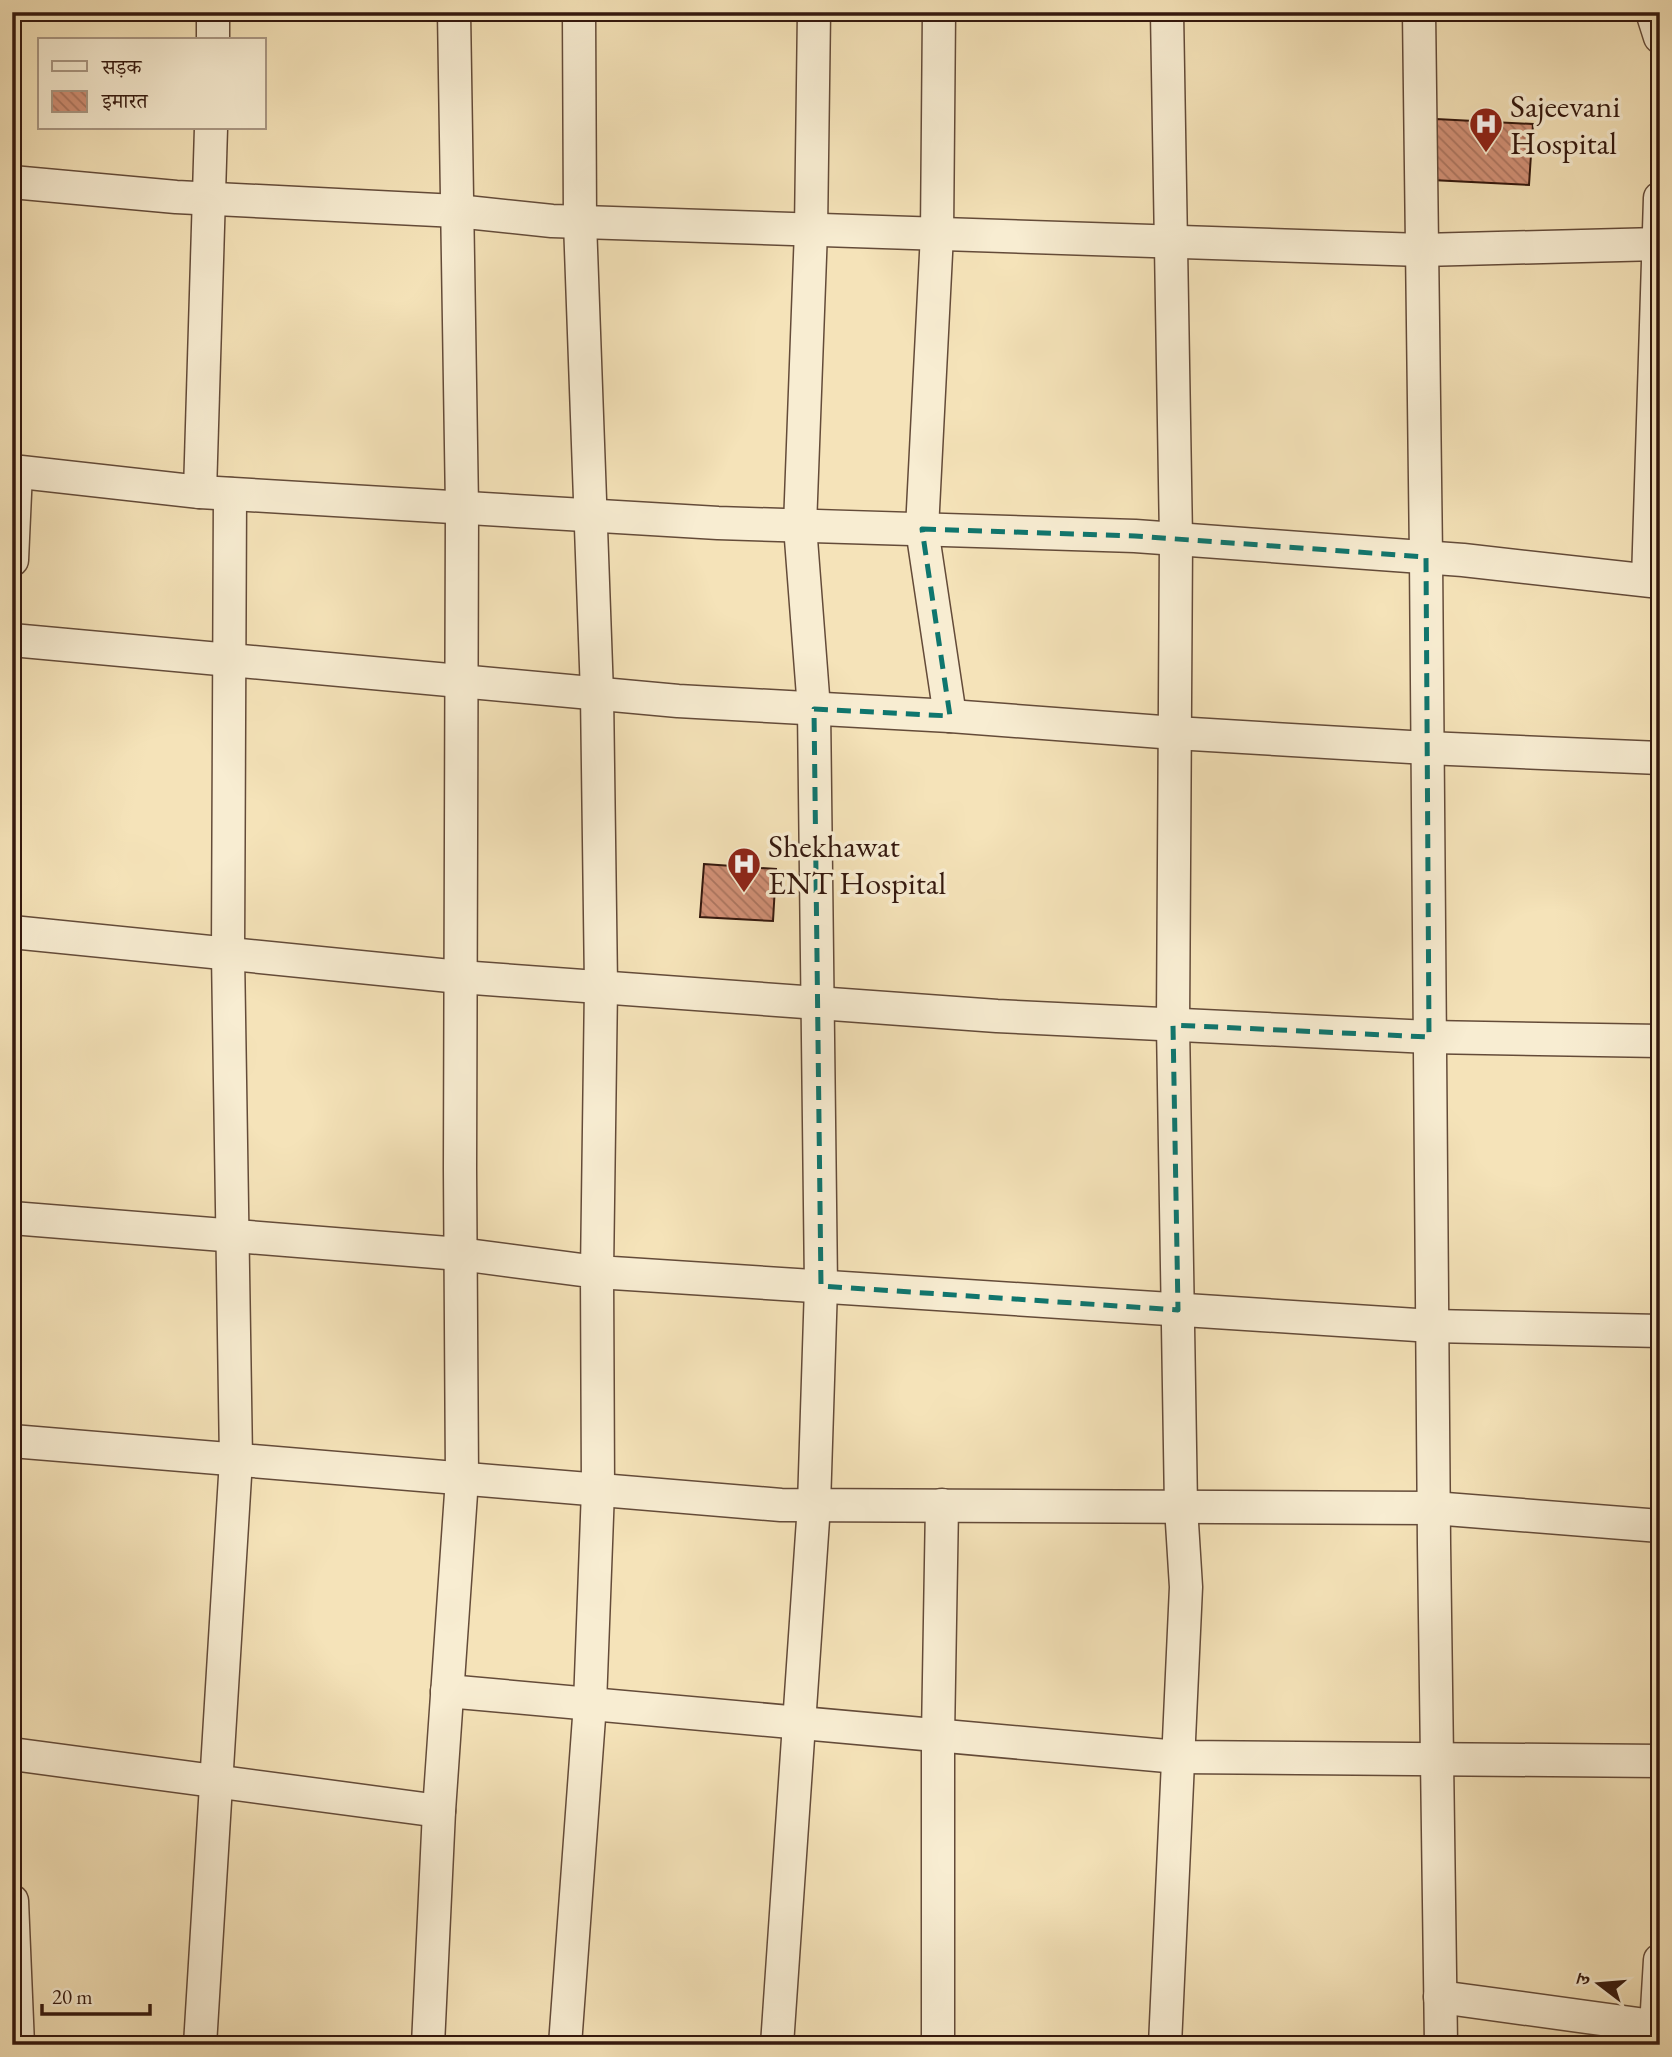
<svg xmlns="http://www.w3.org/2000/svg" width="1672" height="2057" viewBox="0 0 1672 2057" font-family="'EB Garamond','Noto Serif Devanagari',serif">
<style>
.building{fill:url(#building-back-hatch);stroke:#34180e;stroke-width:2}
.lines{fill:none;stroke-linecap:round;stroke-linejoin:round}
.street-casing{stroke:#644b39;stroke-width:35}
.street{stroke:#f8edd2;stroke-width:32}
.marked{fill:none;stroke:#0f766e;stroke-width:5;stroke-dasharray:14 9;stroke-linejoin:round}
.labels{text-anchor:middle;stroke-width:7;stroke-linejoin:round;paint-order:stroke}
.poi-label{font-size:32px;fill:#34180e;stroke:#f8edd2;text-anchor:start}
</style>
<defs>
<pattern id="building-back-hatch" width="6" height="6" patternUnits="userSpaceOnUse" patternTransform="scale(1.75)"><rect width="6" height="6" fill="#d29177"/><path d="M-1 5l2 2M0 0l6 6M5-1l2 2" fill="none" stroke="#ab7560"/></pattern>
</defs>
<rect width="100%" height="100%" fill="#f5e3b9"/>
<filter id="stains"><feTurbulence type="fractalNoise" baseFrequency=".00286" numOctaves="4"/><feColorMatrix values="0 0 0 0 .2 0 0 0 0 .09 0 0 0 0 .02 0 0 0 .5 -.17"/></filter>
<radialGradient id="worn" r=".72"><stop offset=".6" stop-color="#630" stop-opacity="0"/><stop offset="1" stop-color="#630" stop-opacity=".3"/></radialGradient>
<g class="building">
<polygon points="1436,119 1533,124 1529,185 1432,180"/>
<polygon points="704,864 776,869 773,921 700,917"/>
</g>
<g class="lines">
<g class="street-casing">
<g id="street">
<polyline points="579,12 580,222 597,694 601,986 597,1272 1432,1326 1660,1331"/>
<polyline points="939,12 937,234 922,529 950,716"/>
<polyline points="1419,12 1426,557 1434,1544 1441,2045"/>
<polyline points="1652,12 1660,37"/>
<polyline points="213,40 213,12"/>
<polyline points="12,182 176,197 457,211 552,221 1422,250 1659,244"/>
<polyline points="12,471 200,492 718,523 1135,536 1463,560 1660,582"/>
<polyline points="200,492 211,128"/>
<polyline points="12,560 16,472"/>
<polyline points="1648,580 1660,198"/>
<polyline points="12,640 678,701 950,716 1175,733 1427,748 1660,758"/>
<polyline points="12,932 460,977 997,1016 1429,1037 1660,1041"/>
<polyline points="12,1218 460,1254 597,1272 598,1490 590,1704 565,2045"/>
<polyline points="12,1441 781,1505 1433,1508 1660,1526"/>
<polyline points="447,1691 1178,1757 1660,1761"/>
<polyline points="12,1754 439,1811"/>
<polyline points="12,1901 18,2045"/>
<polyline points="1440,1997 1660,2027"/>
<polyline points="200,2045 236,1460 228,954 230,494"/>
<polyline points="428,2045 439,1811 462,1479 460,1169 462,507 454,12"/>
<polyline points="777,2045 814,1505 821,1286 814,709 800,526 811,230 814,12"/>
<polyline points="938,2045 938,1736 942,1505"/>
<polyline points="1165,2045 1186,1587 1181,1507 1173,1025 1176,539 1167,12"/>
<polyline points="1654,2045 1656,2026 1660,1960"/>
</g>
</g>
<use href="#street" class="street"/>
</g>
<path class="marked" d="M 922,529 L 1135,536 L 1426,557 L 1429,1037 L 1173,1025 L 1178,1310 L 821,1286 L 814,709 L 950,716 Z"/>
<defs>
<g id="hospital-pin" transform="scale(1.75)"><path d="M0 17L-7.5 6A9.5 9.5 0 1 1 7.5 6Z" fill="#8f2418" stroke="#f8edd2"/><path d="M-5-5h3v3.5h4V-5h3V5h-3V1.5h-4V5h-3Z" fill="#fff"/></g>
</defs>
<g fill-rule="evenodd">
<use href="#hospital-pin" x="1486" y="124"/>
<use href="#hospital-pin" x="744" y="864"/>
</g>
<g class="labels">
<g class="poi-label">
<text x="1510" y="117">Sajeevani<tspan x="1510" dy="37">Hospital</tspan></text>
<text x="768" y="857">Shekhawat<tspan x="768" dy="37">ENT Hospital</tspan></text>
</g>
</g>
<rect width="1672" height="2057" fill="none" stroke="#f5e3b9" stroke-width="42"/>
<rect x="14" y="14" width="1644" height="2029" fill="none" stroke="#34180e" stroke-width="3.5"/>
<rect x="21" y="21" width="1630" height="2015" fill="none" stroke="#34180e" stroke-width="2"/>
<rect x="38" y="38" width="228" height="91" fill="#f8edd2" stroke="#aa9884" stroke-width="2"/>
<rect x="52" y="61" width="35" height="10" fill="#f8edd2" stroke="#aa9884" stroke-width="2"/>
<text x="102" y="74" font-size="21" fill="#34180e">सड़क</text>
<rect x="52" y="91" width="35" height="21" fill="url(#building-back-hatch)" stroke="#aa9884" stroke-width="2"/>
<text x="102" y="108" font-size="21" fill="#34180e">इमारत</text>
<g transform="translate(1599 1984) rotate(286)" stroke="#f8edd2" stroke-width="5" paint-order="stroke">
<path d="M0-5L12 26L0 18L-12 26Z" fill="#34180e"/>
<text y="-10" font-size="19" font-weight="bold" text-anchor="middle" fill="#34180e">उ</text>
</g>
<path d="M42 2004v10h108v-10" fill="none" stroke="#34180e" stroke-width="3.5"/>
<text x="52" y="2004" font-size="21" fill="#34180e" stroke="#f8edd2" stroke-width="5" paint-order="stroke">20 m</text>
<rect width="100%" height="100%" filter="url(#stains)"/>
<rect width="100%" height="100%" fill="url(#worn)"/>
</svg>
